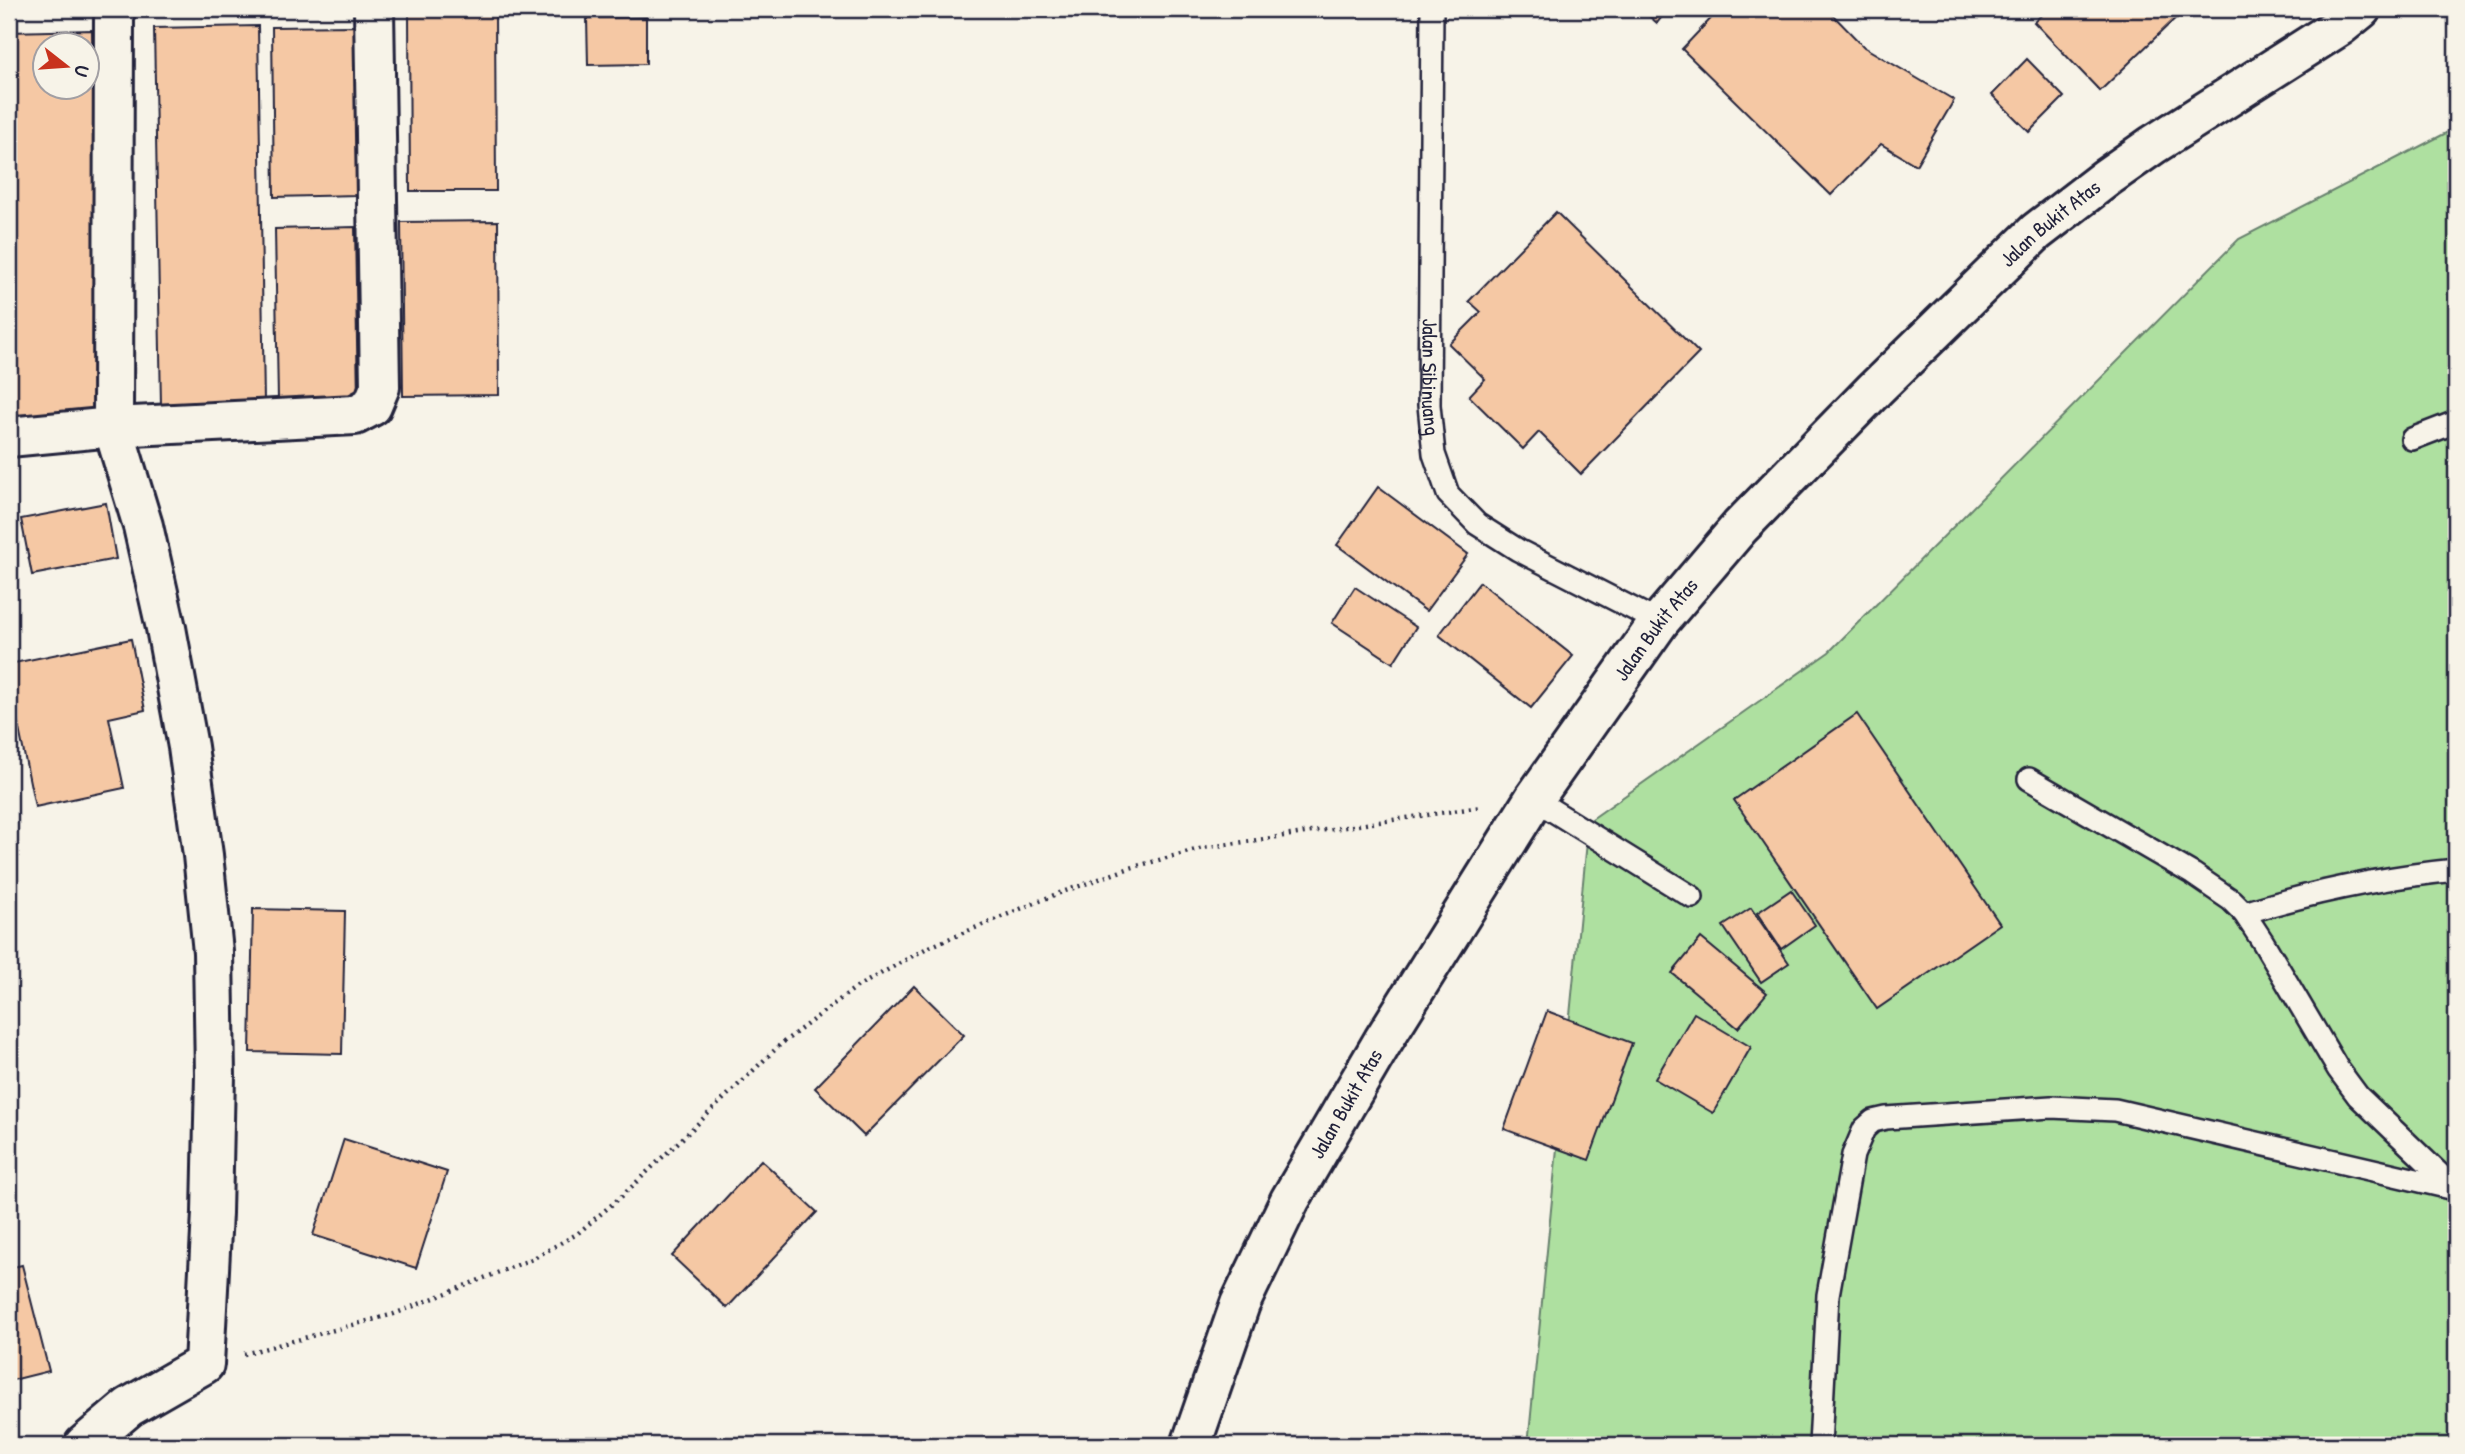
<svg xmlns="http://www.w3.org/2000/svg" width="2465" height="1454" viewBox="0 0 2465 1454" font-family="'Patrick Hand',sans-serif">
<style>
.green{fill:#aee0a0;stroke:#68816e;stroke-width:2}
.building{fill:#f5c8a4;stroke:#22223b;stroke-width:2;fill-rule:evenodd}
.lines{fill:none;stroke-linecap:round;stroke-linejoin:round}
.service-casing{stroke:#22223b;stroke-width:26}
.minor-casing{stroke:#22223b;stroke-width:44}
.path{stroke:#22223b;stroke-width:4.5;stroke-dasharray:2 5;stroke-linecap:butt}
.service{stroke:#f7f3e8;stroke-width:21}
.minor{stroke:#f7f3e8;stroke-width:38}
.labels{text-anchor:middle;stroke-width:5;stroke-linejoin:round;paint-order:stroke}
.street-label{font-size:21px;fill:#22223b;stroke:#f7f3e8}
</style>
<rect width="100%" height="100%" fill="#f7f3e8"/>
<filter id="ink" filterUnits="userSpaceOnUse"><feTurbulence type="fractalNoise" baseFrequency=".0143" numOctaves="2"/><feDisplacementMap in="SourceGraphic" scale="14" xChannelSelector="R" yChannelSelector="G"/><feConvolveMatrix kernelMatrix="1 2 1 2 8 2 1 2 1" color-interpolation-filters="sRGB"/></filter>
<g filter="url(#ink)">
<polygon class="green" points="2456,128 2456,1445 1528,1445 1589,821 1829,652 2239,239"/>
<g class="building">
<polygon points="1641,9 1668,9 1657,23"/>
<polygon points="1720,9 1827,9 1864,47 1954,100 1916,165 1881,144 1831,195 1682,49"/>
<polygon points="2048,9 2185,9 2100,91 2034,22"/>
<polygon points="495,12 496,191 410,191 409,13"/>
<polygon points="646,17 646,64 588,65 587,18"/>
<polygon points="258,26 264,403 161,405 154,28"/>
<polygon points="354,26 357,195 274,197 272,27"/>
<path d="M 92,30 L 98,413 L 9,415 L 9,32 ZM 46,46 L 88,46 L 88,88 L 46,88 Z"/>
<polygon points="2027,59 2064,97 2029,132 1992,95"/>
<polygon points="1556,212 1699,353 1581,474 1539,432 1523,449 1469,396 1485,379 1449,344 1481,312 1469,301"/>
<polygon points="498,221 499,395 403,396 401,222"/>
<polygon points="355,227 358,399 278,400 275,229"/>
<polygon points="1378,487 1468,554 1426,611 1337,545"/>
<polygon points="106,503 116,559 32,575 21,519"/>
<polygon points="1480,582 1573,656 1531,708 1439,635"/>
<polygon points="1355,587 1416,627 1393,663 1332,623"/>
<polygon points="131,639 145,710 109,718 124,788 35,807 9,680 9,664"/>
<polygon points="1857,714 2000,924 1877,1009 1734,800"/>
<polygon points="1791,890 1815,925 1781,949 1757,913"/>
<polygon points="1751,908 1789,963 1761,982 1723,926"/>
<polygon points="253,909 345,911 342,1054 250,1052"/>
<polygon points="1701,938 1767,993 1738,1028 1672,973"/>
<polygon points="914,986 964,1035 864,1136 815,1088"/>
<polygon points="1547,1011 1632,1043 1589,1160 1504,1129"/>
<polygon points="1694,1013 1751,1047 1713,1113 1655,1079"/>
<polygon points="344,1139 447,1172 416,1268 313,1235"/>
<polygon points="761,1160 817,1212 727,1308 672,1256"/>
<polygon points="22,1265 49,1371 9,1381 9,1268"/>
<polygon points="377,1438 381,1445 363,1445"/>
</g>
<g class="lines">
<g class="service-casing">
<g id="service">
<path id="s1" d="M 1432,9 L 1429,405 L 1434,454 L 1448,494 L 1477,524 L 1518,550 L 1659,622"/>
<polyline points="2412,439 2456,422"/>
<polyline points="2029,779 2193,874 2231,900 2244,913 2263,942 2338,1069 2358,1096 2454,1188"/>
<polyline points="1534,799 1692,897"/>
<path d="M 2244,913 C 2313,892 2384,877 2456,870"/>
<polyline points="1820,1445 1828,1295 1853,1155 1864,1129 1873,1121 1886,1118 2051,1107 2115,1110 2455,1189"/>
</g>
</g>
<g class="minor-casing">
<g id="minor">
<polyline points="9,437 113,427 355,415 372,406 380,387 374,9"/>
<polyline points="84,1445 129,1407 204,1364 212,1213 215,1075 213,952 203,855 188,747 166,628 143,526 113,427 114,9"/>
<path id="s2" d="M 1191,1445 L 1240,1304 L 1290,1200 L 1383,1041 L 1534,799 L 1659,622 L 1740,527 L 1875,389 L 2036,232 L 2106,178 L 2153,145 L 2340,26 L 2361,9"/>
</g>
</g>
<polyline class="path" points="244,1354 394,1314 532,1259 577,1234 622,1196 781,1044 855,988 927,948 1054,895 1130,868 1203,848 1481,807"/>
<use href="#service" class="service"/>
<use href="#minor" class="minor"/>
</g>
</g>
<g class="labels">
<g class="street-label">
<text dy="7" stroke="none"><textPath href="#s2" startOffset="1510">Jalan Bukit Atas</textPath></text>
<text dy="7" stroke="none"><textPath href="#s1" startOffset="368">Jalan Sibinuang</textPath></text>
<text dy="7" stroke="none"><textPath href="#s2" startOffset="943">Jalan Bukit Atas</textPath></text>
<text dy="7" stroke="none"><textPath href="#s2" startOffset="376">Jalan Bukit Atas</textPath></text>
</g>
</g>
<rect width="2465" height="1454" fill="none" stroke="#f7f3e8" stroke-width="35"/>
<rect x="18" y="18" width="2430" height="1419" fill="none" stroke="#22223b" stroke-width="2.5" filter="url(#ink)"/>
<g transform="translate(66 66) rotate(107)"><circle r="33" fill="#f7f3e8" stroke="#a29fa3" stroke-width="2"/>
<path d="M0-5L12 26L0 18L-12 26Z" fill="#c8321e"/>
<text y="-10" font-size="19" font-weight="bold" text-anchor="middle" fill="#22223b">U</text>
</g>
</svg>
